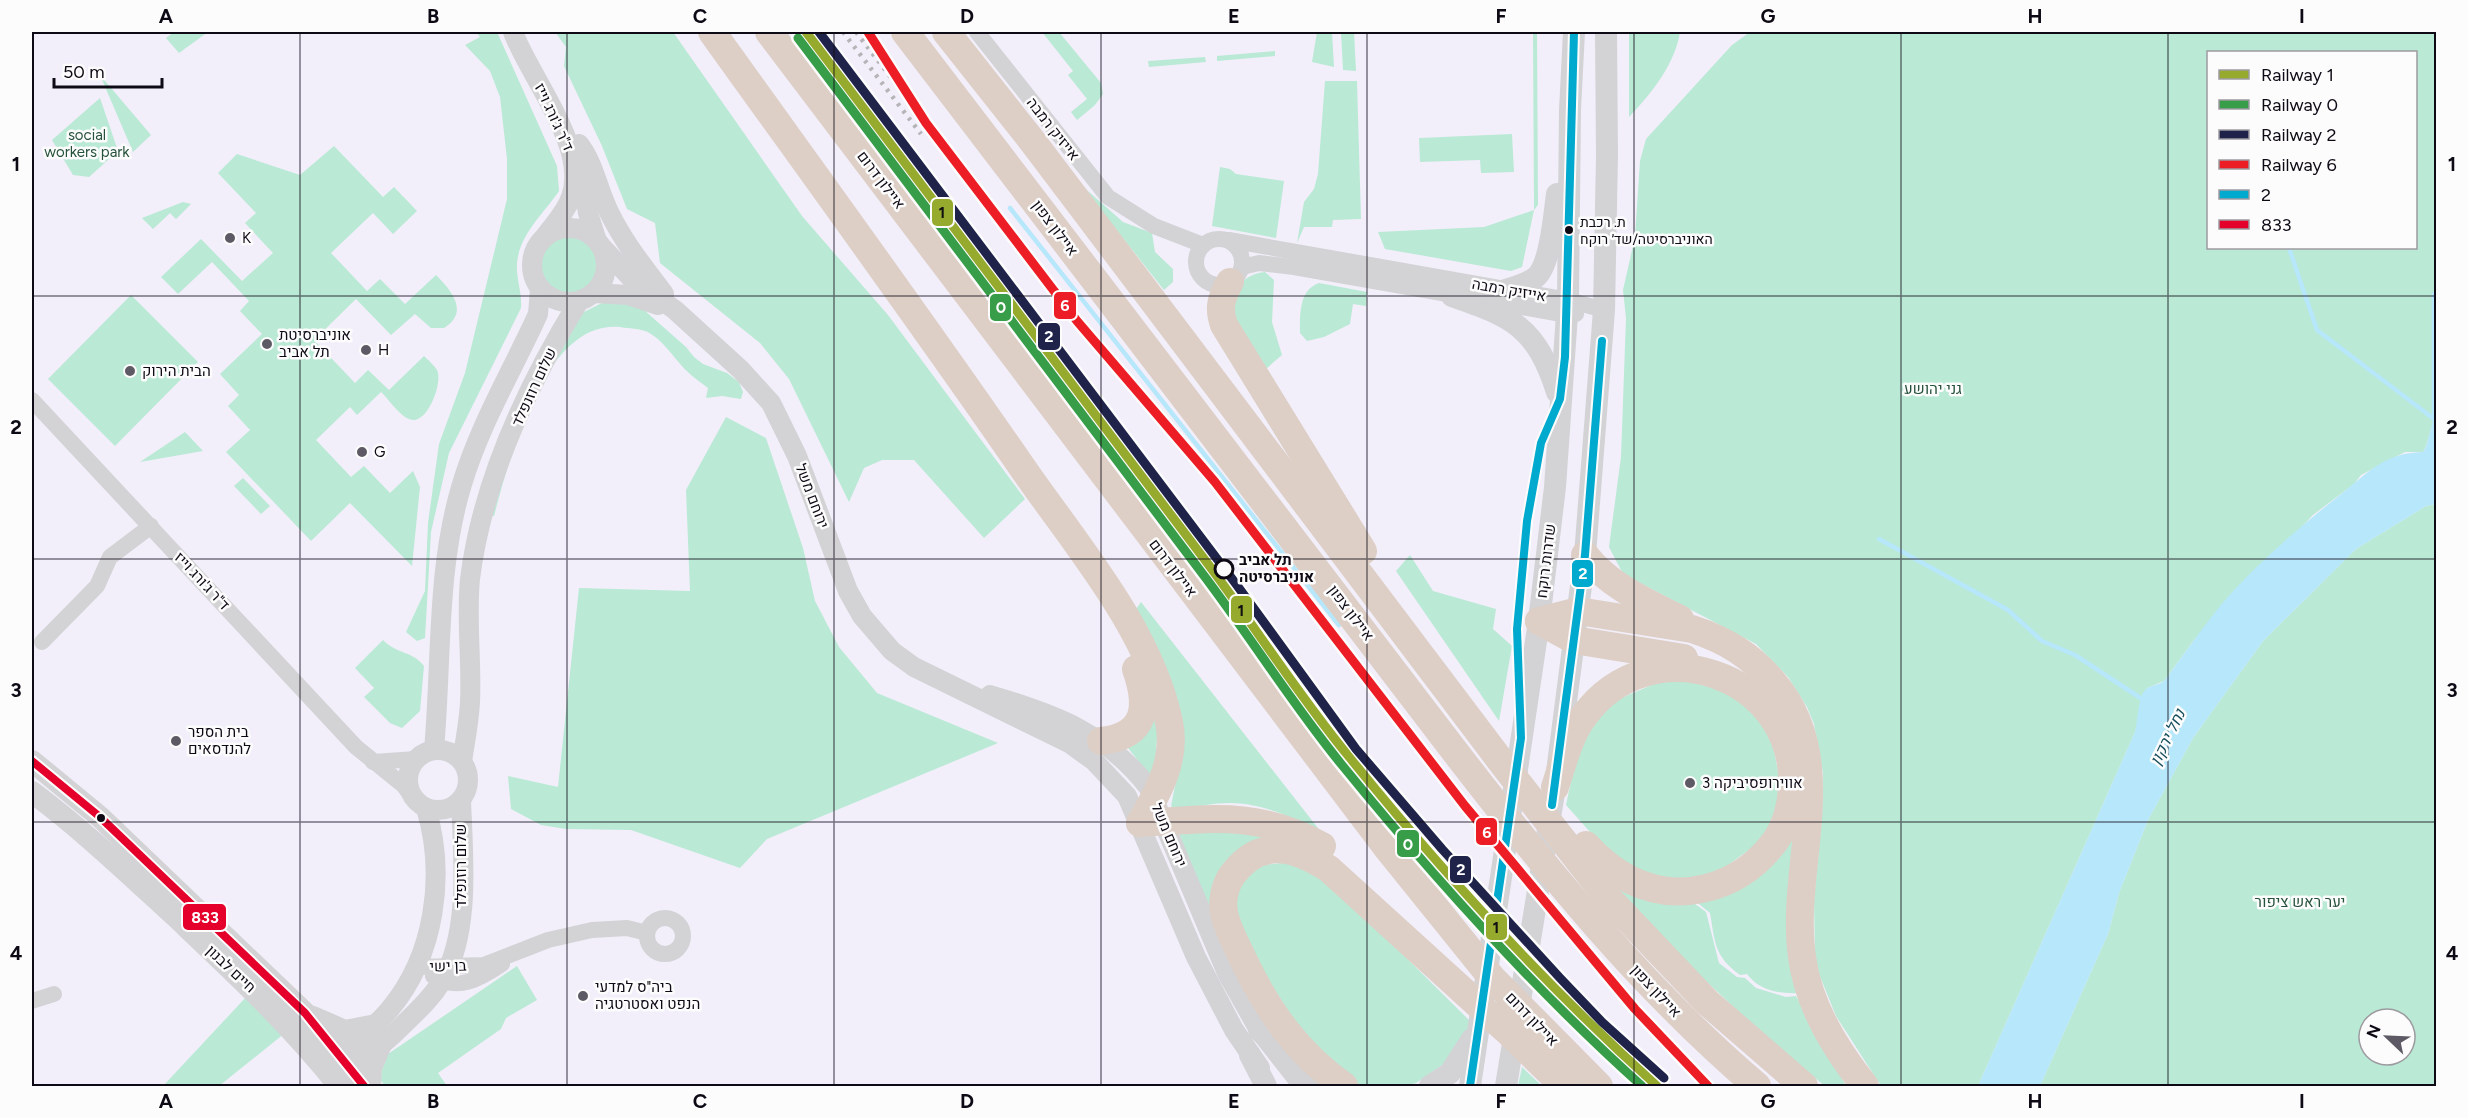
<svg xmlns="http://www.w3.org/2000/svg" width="2468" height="1118" viewBox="0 0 2468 1118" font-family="Figtree,Heebo,sans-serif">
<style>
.green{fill:#bae9d5;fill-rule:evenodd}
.water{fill:#b7e7fa}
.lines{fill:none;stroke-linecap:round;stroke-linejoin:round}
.stream{stroke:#b7e7fa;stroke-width:4.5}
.minor{stroke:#d3d3d6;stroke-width:16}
.tertiary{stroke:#d3d3d6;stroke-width:20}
.secondary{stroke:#d3d3d6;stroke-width:22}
.motorway{stroke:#ddcfc6;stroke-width:28}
.rail{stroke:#b5b4b7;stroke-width:4.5;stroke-dasharray:3 6;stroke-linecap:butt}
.bus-1-casing{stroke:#fcfcfc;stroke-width:12}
.bus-2-casing{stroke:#fcfcfc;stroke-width:12}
.bus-1{stroke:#00a9ce;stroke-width:8}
.bus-2{stroke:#e4002b;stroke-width:8}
.rail-1-casing{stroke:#fcfcfc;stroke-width:14}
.rail-2-casing{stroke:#fcfcfc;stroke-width:14}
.rail-3-casing{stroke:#fcfcfc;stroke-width:14}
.rail-4-casing{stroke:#fcfcfc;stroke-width:14}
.rail-1{stroke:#96aa2e;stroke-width:9}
.rail-2{stroke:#389d48;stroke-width:9}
.rail-3{stroke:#1f234a;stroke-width:9}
.rail-4{stroke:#ed1d26;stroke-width:9}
.grid{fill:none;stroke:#0e0a15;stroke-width:1.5;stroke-opacity:0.55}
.bus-dot{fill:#0e0a15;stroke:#fcfcfc;stroke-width:2}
.poi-dot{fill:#5e5a65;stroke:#fcfcfc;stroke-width:2}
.stop-dot{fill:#fcfcfc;stroke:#0e0a15;stroke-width:3}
.labels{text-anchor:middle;stroke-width:5;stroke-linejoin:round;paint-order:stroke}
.bus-label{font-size:14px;fill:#0e0a15;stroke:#fcfcfc;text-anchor:start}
.street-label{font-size:15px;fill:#0e0a15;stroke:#fcfcfc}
.park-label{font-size:15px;fill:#26523c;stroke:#fcfcfc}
.poi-label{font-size:15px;fill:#0e0a15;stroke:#fcfcfc;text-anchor:start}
.stop-label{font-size:15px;font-weight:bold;fill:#0e0a15;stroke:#fcfcfc;text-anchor:start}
.water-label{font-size:16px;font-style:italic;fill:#134d5c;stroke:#fcfcfc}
.line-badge{stroke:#fcfcfc;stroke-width:2}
.badge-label{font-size:16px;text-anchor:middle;font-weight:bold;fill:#fff}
.pale-badge-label{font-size:16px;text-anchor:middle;font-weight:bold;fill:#111}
.neatline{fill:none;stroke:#0e0a15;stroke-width:2}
.grid-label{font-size:20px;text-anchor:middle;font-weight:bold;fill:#0e0a15}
</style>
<rect width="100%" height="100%" fill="#f2effa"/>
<g class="green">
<polygon points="174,32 208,32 179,53 166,38"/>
<path d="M 476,32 L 497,32 L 557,166 L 559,191 C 542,216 515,238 517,271 C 518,284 522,295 521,308 L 449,453 L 431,532 L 425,638 L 417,641 L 406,632 L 425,591 L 428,523 L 439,444 L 465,373 L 507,199 L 507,159 L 500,97 L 490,71 L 465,45 L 480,37 Z"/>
<polygon points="555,32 673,32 802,216 888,315 1025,499 984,538 914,460 882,460 864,468 849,502 789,379 760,343 660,263 655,223 627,209 602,146 564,66 566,47"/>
<polygon points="1042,32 1059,32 1101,83 1103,94 1095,105 1077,120 1071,112 1087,99 1068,75 1073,71"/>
<polygon points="1317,32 1332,32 1334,67 1312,62"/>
<polygon points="1341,32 1354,32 1356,71 1343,70"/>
<polygon points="1533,32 1537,32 1538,205 1534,210 1522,267 1511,271 1385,249 1378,232 1484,227 1534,210"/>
<path d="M 1629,32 L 1680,32 C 1675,64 1651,94 1629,117 Z"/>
<path d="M 1750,32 L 2436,32 L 2436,413 C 2432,423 2427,448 2423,452 L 2405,452 L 2361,475 L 2354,484 L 2313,515 L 2194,640 L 2164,681 L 2147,688 L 2135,732 L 1978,1086 L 1881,1086 L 1836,1016 L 1819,974 L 1815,956 L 1814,900 L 1822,818 L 1823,773 L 1814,724 L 1807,707 L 1788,677 L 1756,644 L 1623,574 L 1609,547 L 1621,457 L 1626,318 L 1623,290 L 1635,237 L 1640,161 L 1646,139 L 1732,45 ZM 2208,52 L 2416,52 L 2416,248 L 2208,248 Z"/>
<polygon points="1275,51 1275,56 1217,61 1217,56"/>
<polygon points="1205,57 1206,62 1149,67 1148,61"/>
<polygon points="100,75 151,135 133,152"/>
<polygon points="1325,81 1357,81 1361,219 1333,220 1332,227 1304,227 1297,243 1304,202 1314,189 1318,174"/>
<polygon points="100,98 118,151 89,177 73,175 52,140"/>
<polygon points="1512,134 1514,172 1481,173 1480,160 1420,162 1419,138"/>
<path d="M 334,146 L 383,197 L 394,187 L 417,211 L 393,234 L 373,213 L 331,253 L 367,291 L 380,279 L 405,304 L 436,275 C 451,290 470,312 444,328 L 431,328 L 415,314 L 391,335 L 356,299 L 314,340 L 355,383 L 368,370 L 389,390 L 424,356 C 428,360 434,365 437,370 C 443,381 429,421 413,420 C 401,419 389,399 381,392 L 357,415 L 350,407 L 316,440 L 351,477 L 364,466 L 390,493 L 413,471 L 420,487 L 412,566 L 350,503 L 311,541 L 226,452 L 250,430 L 228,406 L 239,395 L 220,374 L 262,334 L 240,311 L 249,301 L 212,262 L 178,294 L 161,277 L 201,239 L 242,281 L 273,253 L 245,223 L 256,213 L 218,173 L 237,154 L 300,175 Z"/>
<polygon points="1220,167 1230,169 1236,174 1284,181 1276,238 1212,226"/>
<polygon points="1080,184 1123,222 1152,233 1155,252 1173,269 1173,282 1164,290"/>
<polygon points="183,202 191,204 176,219 170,213 153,229 142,218"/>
<circle cx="570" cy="264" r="29"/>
<path d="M 1265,272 L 1274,280 L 1272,322 L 1282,355 L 1260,374 L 1238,337 L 1230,293 C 1241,282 1250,273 1265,272 Z"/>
<path d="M 1319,283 L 1367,292 L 1366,306 L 1353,304 L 1350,324 L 1324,337 L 1307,341 L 1300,333 C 1300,314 1299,290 1319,283 Z"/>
<polygon points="131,295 198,362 115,446 48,379"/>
<path d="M 615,301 L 644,310 L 686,347 L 694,357 L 703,364 L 727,373 L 739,382 L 743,392 L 741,399 L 722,396 L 706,398 L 708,388 C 702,383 695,379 690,374 C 676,362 667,344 651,334 C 643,328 630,329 620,327 C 544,319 509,460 494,516 L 488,514 L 516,429 L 582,313 L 602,303 Z"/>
<polygon points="726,417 766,438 803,548 815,601 839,647 877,693 998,743 767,839 740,868 631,830 566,829 541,825 511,809 508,776 558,787 579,588 690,591 686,490"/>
<polygon points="185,432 203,451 140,462"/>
<polygon points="243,478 270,506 261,514 234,486"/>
<path d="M 2436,504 L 2436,1086 L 2040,1086 L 2108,934 L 2119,893 L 2148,820 L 2193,738 L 2263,641 L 2356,549 L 2426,506 ZM 2369,1019 L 2405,1019 L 2405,1055 L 2369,1055 Z"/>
<polygon points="1410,555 1433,591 1496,609 1493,629 1512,646 1499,721 1396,571"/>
<path d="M 1141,602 L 1321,832 C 1269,806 1236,793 1179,812 L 1171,806 L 1176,781 L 1134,612 Z"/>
<path d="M 383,640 C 396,654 413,651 424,666 L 420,711 L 402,728 L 390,723 L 364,697 L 374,688 L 355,668 Z"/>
<polygon points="1671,677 1733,693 1771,734 1782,793 1763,840 1714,875 1669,882 1614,859 1566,805 1578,749 1609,703"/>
<polygon points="1155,716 1158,724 1154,781 1128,748"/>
<path d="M 1793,824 L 1799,993 C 1779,994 1760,991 1747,974 L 1740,975 C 1714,956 1715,942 1710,913 L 1694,900 Z"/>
<polygon points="1178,830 1283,836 1250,844 1219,944"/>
<polygon points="1291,862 1336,888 1472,1023 1445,1063 1416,1083 1405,1086 1355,1085 1316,1054 1240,936 1233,894 1255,866"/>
<polygon points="1606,878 1691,901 1706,912 1719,963 1737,977 1745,978 1756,988 1786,997 1796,996 1846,1086 1825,1086 1773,1044 1674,951"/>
<polygon points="517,966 537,1000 506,1018 501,1029 438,1073 447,1086 385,1086 379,1078 388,1054"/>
<polygon points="248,995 285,1033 219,1086 163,1086"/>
<polygon points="1522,1067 1542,1086 1518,1086"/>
</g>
<path class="water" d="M 2436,413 L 2436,504 L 2426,506 L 2356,549 L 2263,641 L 2193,738 L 2148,820 L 2119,893 L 2108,934 L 2040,1086 L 1978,1086 L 2135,732 C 2138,720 2138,696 2146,689 C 2151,685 2159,685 2164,681 C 2187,651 2208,618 2234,590 C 2267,555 2303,524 2340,495 C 2369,472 2384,453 2423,452 C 2428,447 2431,424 2436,413 Z"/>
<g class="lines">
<g class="stream">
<polyline points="1010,208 1339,625"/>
<polyline points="2289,248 2317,330 2434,419"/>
<polyline points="2434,420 2434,294"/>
<polyline points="1879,539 2008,610 2042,641 2075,655 2145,701"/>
</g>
<g class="minor">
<polyline points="977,32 1108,197 1154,226 1203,245"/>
<circle cx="1219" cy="262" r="23"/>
<polyline points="1229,240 1568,300 1604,310"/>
<polyline points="1242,267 1259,263 1294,267 1567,315 1576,314"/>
<polyline points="32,400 356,747 403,785 411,795"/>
<polyline points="42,642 97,586 110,557 151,526"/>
<polyline points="373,762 416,759"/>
<circle cx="665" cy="936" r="18"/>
<polyline points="418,967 484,965 548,940 592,930 627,928 647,933"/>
<path d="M 433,976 C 458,992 480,979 502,964"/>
<polyline points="32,1001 54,994"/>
</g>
<g class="tertiary">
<path d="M 513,32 C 530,78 589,147 571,197 C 566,212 555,223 546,235"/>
<path d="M 579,144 C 594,163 598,190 609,212 C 624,243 644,267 664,294"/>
<polyline points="581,171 588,213 596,238"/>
<circle cx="569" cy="265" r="37"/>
<polyline points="601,246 630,277 675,310 741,370 771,403 797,456 848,591 862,616 892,651 914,667 1069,743 1094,761 1127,796 1196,957 1234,1030 1260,1068"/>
<polyline points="594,293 628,295 658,305"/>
<path d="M 990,695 C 1054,714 1107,733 1149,788 L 1227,973 L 1259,1030 L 1303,1086"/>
<circle cx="438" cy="780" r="30"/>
<path d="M 434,750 C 442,661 436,569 462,484 C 480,424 513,369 538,314 L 540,289"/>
<path d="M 462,761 C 465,742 469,722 470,702 C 472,662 466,620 470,579 C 482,482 528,384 579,301"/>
<path d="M 332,1069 C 347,1046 372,1031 390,1009 C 435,955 446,875 426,808"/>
<path d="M 334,1072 C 360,1064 383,1045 402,1026 C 416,1012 431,999 442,981 C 471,931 463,856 461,800"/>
</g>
<g class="secondary">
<path d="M 1505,290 C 1516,287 1527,284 1536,277 C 1551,264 1554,214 1557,194"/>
<path d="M 1452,296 C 1513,317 1536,327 1557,392"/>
<polyline points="32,761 100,817 305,1013 364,1086"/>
<path d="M 32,792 C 83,830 129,874 177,918 C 234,972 290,1024 339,1086"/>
<polyline points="313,1017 345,1031 376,1025"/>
<polyline points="1259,1030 1294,1064 1328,1086"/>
<polyline points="1250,1055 1266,1086"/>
<polyline points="370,1086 371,1068 381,1044"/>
<polyline points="1430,1086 1450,1073 1472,1039"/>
<polyline points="1470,1086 1539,621 1555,487 1568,300 1570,110 1574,32"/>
<polyline points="1506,1086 1555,787 1585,555 1604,310 1607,155 1606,32"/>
</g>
<g class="motorway">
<path d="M 712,32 C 816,177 922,322 1024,470 C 1076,545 1150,630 1169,722 C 1177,759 1158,793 1140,823"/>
<polyline points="769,32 1388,849 1492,978 1599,1086"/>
<path d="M 905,32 L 1456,753 C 1547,871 1643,989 1757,1086"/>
<polyline points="946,32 1033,142 1503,764 1609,899 1707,1002 1804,1086"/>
<path d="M 1230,282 C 1221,298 1218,308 1224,325 L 1363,551"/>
<path d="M 1585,555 C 1609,586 1646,602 1680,619"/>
<path d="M 1539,621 L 1578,611 L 1692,629 C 1726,640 1752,656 1774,683 C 1841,762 1789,866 1802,957 C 1808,1004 1836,1050 1865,1086"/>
<polyline points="1539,621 1574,640 1684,658"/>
<path d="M 1101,741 C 1147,736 1149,706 1136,669"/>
<path d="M 1555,787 C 1563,763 1569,736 1584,716 C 1651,624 1798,674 1792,788 C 1791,806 1786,825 1776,840 C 1759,863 1735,881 1706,888 C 1657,900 1618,880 1586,845"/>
<path d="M 1140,823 C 1210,819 1256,810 1322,846"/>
<polyline points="1492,1016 1564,1086"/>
<path d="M 1344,1086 C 1297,1053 1268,1011 1243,959 C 1237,946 1229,932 1225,917 C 1221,903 1224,886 1233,874 C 1261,837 1295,847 1329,869 L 1505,1029"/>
</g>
<g class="rail">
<polyline points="843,32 921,134"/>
<polyline points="856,32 926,123"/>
</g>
<g class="bus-1-casing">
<g id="bus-1">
<polyline points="1552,805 1585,555 1602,341"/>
<polyline points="1470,1086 1521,738 1517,629 1527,521 1541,443 1560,399 1565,357 1574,32"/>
</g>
</g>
<g class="bus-2-casing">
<polyline id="bus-2" points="32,761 100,817 305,1013 364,1086"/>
</g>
<use href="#bus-1" class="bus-1"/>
<use href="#bus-2" class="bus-2"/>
<g class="rail-1-casing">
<path id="rail-1" d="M 806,32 C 939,208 1072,384 1205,560 C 1254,625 1298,695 1350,758 C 1444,874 1546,986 1657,1086"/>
</g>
<g class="rail-2-casing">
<path id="rail-2" d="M 798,38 C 932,217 1067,395 1202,573 C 1250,636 1292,704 1342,765 C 1434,878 1534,989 1642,1086"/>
</g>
<g class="rail-3-casing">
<polyline id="rail-3" points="819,32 1236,584 1356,749 1442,849 1560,978 1602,1022 1664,1078"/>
</g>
<g class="rail-4-casing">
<polyline id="rail-4" points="868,32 926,123 1077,321 1215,482 1465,806 1635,1009 1708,1086"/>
</g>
<use href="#rail-1" class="rail-1"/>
<use href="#rail-2" class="rail-2"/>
<use href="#rail-3" class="rail-3"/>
<use href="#rail-4" class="rail-4"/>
</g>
<path class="grid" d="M 300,32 L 300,1086M 567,32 L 567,1086M 834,32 L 834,1086M 1101,32 L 1101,1086M 1367,32 L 1367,1086M 1634,32 L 1634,1086M 1901,32 L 1901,1086M 2168,32 L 2168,1086M 32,296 L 2436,296M 32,559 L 2436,559M 32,822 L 2436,822"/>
<g class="bus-dot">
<circle cx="1569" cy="230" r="5"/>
<circle cx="101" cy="818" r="5"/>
</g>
<g class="poi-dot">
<circle cx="230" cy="238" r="6"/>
<circle cx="267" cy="344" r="6"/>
<circle cx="366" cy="350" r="6"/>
<circle cx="130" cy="371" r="6"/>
<circle cx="362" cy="452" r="6"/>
<circle cx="176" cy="741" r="6"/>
<circle cx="1690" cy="783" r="6"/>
<circle cx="583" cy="996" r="6"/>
</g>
<circle class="stop-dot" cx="1224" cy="569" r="9"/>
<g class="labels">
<g class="bus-label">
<text x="1580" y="227">ת. רכבת<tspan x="1580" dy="17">האוניברסיטה/שד׳ רוקח</tspan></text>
</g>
<g class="street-label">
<text transform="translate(554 117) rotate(65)" y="5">ד"ר ג'ורג וייז</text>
<text transform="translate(1053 129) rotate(52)" y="5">אייזיק רמבה</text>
<text transform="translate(881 180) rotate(53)" y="5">איילון דרום</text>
<text transform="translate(1055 228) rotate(53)" y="5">איילון צפון</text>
<text transform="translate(1509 290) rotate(10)" y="5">אייזיק רמבה</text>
<text transform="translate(534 387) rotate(-65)" y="5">שלום רוזנפלד</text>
<text transform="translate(812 496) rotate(69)" y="5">ירוחם משל</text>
<text transform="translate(1546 561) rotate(-83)" y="5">שדרות רוקח</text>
<text transform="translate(1173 568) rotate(53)" y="5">איילון דרום</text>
<text transform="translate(202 581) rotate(47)" y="5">ד"ר ג'ורג וייז</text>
<text transform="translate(1351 613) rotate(53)" y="5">איילון צפון</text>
<text transform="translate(1169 835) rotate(67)" y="5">ירוחם משל</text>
<text transform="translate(461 866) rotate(-90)" y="5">שלום רוזנפלד</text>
<text transform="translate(448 966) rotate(-2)" y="5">בן ישי</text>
<text transform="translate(231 969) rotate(43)" y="5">חיים לבנון</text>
<text transform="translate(1656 991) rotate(47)" y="5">איילון צפון</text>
<text transform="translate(1532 1019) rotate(46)" y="5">איילון דרום</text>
</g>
<g class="park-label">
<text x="87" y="140">social<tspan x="87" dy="17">workers park</tspan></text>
<text x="1933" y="394">גני יהושע</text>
<text x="2300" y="907">יער ראש ציפור</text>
</g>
<g class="poi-label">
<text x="242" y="243">K</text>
<text x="279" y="340">אוניברסיטת<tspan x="279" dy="17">תל אביב</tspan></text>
<text x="378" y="355">H</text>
<text x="142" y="376">הבית הירוק</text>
<text x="374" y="457">G</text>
<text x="188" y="737">בית הספר<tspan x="188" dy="17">להנדסאים</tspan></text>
<text x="1702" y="788">אווירופסיביקה 3</text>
<text x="595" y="992">ביה"ס למדעי<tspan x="595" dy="17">הנפט ואסטרטגיה</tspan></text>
</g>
<g class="stop-label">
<text x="1239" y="565">תל אביב<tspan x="1239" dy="17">אוניברסיטה</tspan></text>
</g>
<g class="water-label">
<text transform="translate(2167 737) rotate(-64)" y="6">נחל ירקון</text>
</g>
</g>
<g class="line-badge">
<rect x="931" y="198" width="23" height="29" rx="6" fill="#96aa2e"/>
<rect x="1053" y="291" width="24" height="29" rx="6" fill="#ed1d26"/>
<rect x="989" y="293" width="23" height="29" rx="6" fill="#389d48"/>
<rect x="1037" y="322" width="24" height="29" rx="6" fill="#1f234a"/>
<rect x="1571" y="559" width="23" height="29" rx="6" fill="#00a9ce"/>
<rect x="1230" y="595" width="23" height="29" rx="6" fill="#96aa2e"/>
<rect x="1475" y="817" width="23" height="29" rx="6" fill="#ed1d26"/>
<rect x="1396" y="829" width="24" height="29" rx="6" fill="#389d48"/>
<rect x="1449" y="855" width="23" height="29" rx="6" fill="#1f234a"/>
<rect x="182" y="903" width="45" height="28" rx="6" fill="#e4002b"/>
<rect x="1485" y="913" width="23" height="28" rx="6" fill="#96aa2e"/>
</g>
<g class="badge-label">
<text x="1065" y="311">6</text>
<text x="1001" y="313">0</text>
<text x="1049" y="342">2</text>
<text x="1583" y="579">2</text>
<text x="1487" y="838">6</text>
<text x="1408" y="850">0</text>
<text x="1461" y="875">2</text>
<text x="205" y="923">833</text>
</g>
<g class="pale-badge-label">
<text x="942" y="218">1</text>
<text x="1241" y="616">1</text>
<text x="1496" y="933">1</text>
</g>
<rect width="2468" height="1118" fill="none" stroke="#fcfcfc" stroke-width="66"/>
<rect x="2207" y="51" width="210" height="198" fill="#fcfcfc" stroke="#9d9ba0" stroke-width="1.5"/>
<rect x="2219" y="70" width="30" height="9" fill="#96aa2e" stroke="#9d9ba0" stroke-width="1.5"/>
<text x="2261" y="81" font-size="18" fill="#0e0a15">Railway 1</text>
<rect x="2219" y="100" width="30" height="9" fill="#389d48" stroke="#9d9ba0" stroke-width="1.5"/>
<text x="2261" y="111" font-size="18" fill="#0e0a15">Railway 0</text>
<rect x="2219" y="130" width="30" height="9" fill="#1f234a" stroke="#9d9ba0" stroke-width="1.5"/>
<text x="2261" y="141" font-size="18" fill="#0e0a15">Railway 2</text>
<rect x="2219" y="160" width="30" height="9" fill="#ed1d26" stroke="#9d9ba0" stroke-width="1.5"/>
<text x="2261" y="171" font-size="18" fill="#0e0a15">Railway 6</text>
<rect x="2219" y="190" width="30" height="9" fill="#00a9ce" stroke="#9d9ba0" stroke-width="1.5"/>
<text x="2261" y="201" font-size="18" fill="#0e0a15">2</text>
<rect x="2219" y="220" width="30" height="9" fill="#e4002b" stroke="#9d9ba0" stroke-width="1.5"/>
<text x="2261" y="231" font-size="18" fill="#0e0a15">833</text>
<g transform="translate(2387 1037) rotate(293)"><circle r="28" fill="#fcfcfc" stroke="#9d9ba0" stroke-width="1.5"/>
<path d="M0-4.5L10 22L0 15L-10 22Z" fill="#5e5a65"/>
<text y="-9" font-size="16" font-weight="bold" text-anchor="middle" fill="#0e0a15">N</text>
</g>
<path d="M54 78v9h108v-9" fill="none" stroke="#0e0a15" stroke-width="3"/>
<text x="63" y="78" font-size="18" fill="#0e0a15" stroke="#fcfcfc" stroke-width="4.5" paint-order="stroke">50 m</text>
<rect x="33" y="33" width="2402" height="1052" class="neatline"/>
<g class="grid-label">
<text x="166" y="23">A</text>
<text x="433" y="23">B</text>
<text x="700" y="23">C</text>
<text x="967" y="23">D</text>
<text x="1234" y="23">E</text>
<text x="1501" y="23">F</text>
<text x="1768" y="23">G</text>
<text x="2035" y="23">H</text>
<text x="2302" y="23">I</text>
<text x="16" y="171">1</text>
<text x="2452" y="171">1</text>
<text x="16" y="434">2</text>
<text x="2452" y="434">2</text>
<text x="16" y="697">3</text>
<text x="2452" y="697">3</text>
<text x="16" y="960">4</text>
<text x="2452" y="960">4</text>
<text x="166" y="1108">A</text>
<text x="433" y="1108">B</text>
<text x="700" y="1108">C</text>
<text x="967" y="1108">D</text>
<text x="1234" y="1108">E</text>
<text x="1501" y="1108">F</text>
<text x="1768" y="1108">G</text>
<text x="2035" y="1108">H</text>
<text x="2302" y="1108">I</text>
</g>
</svg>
